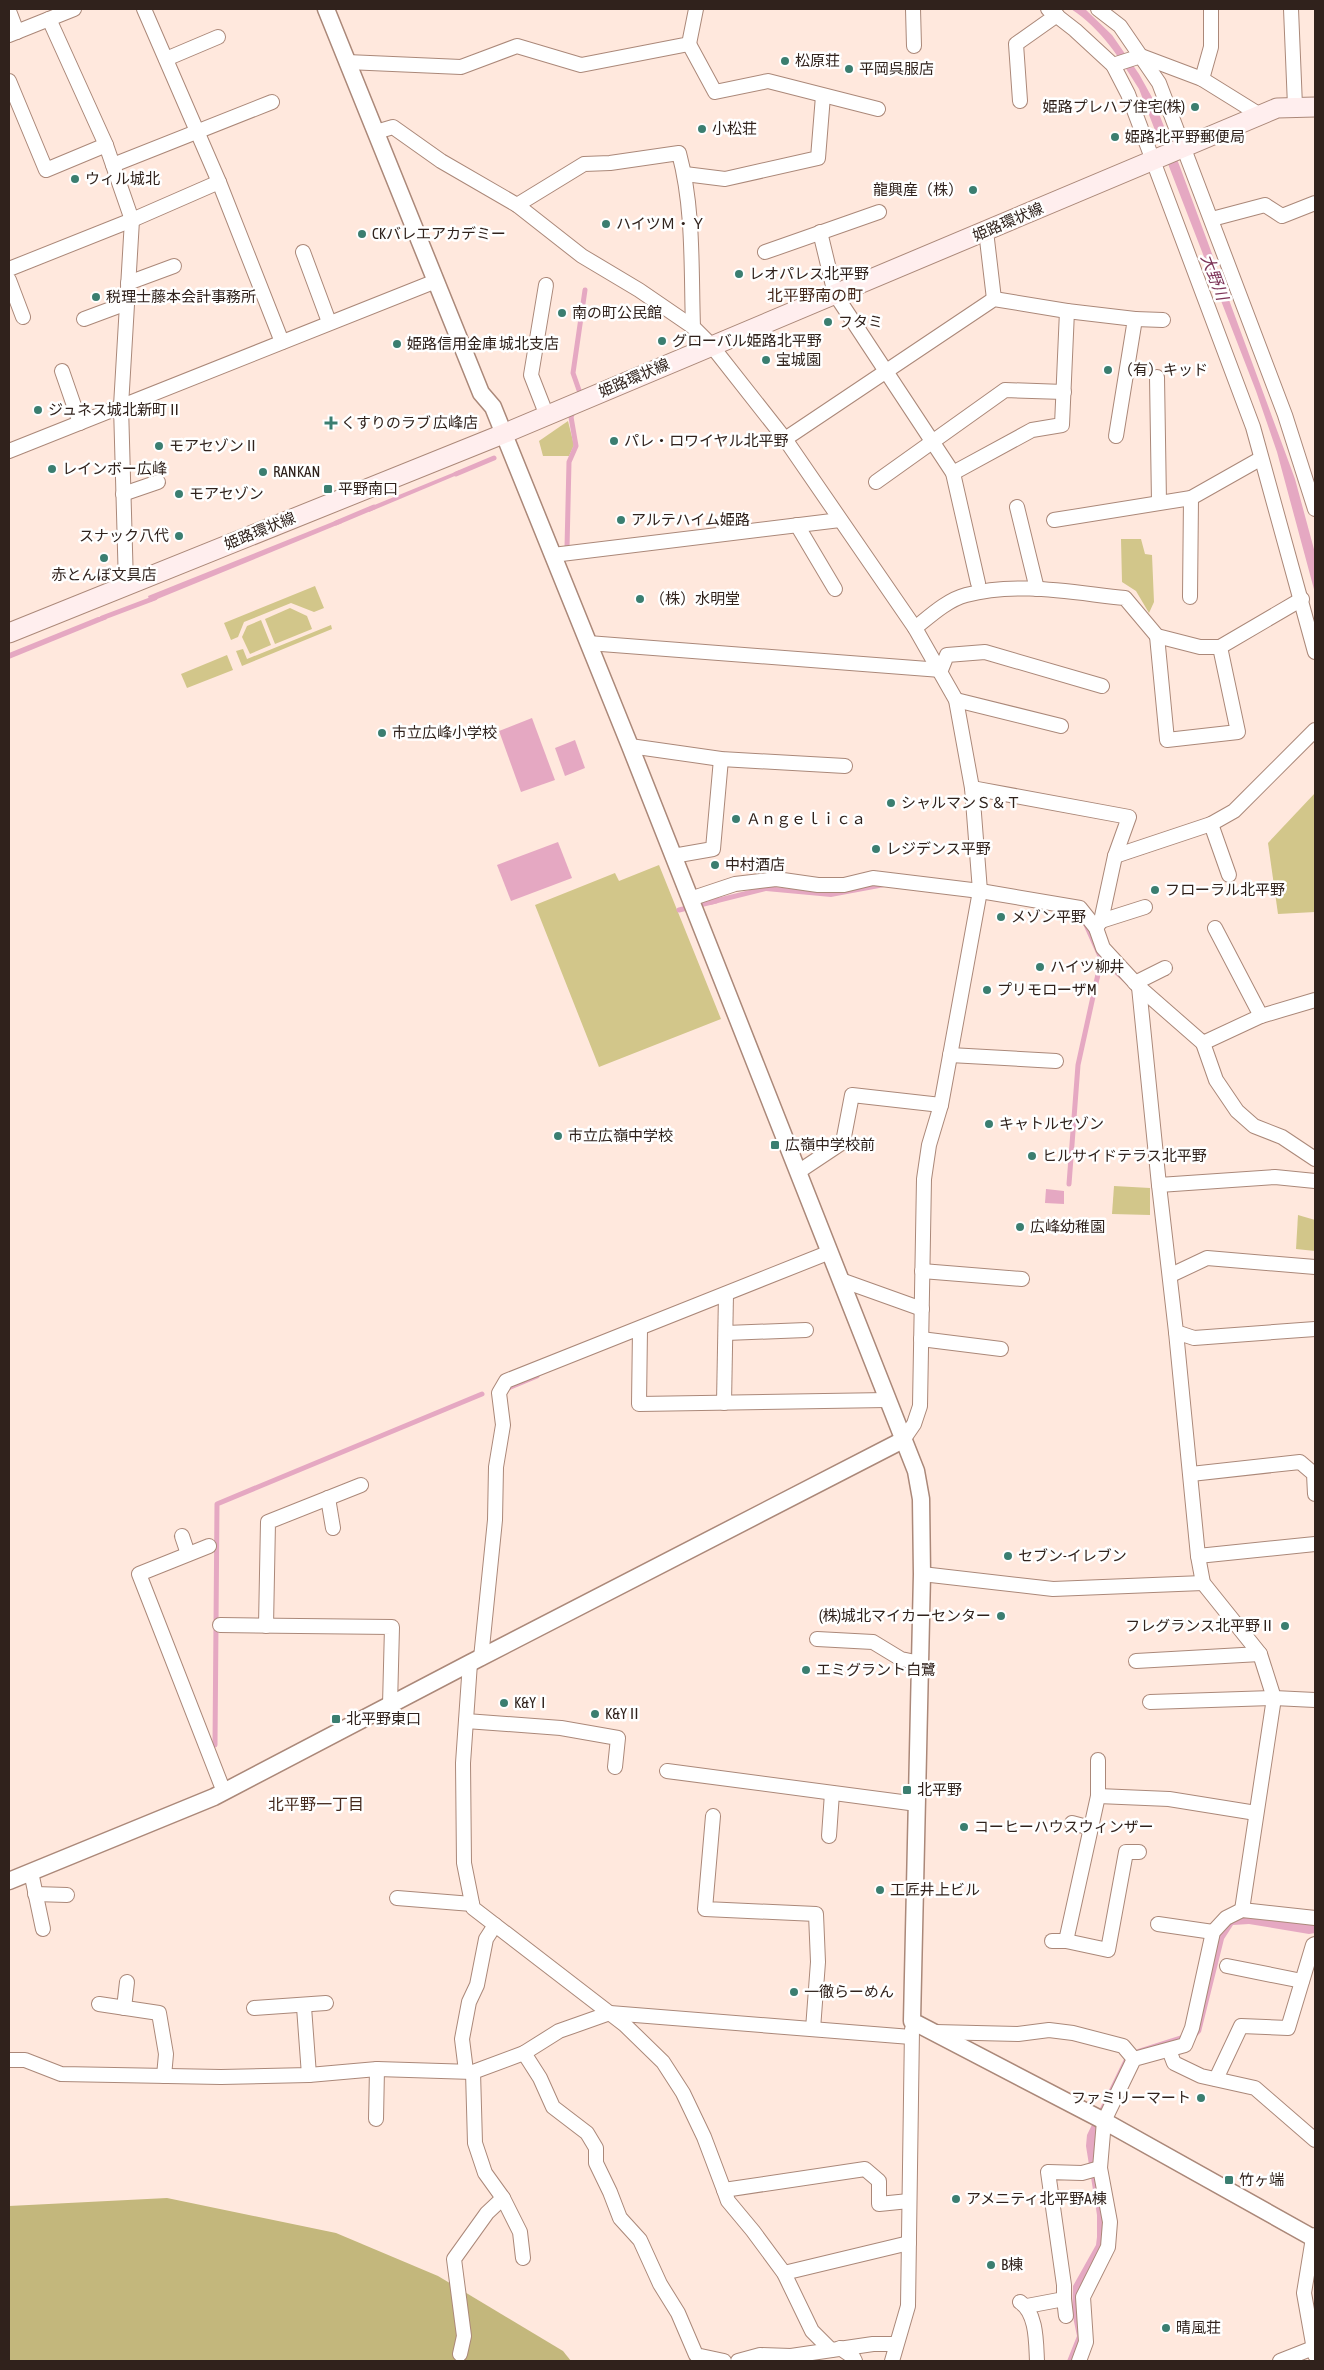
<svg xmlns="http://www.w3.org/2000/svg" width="1324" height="2370" viewBox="0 0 1324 2370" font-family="'Asap Condensed','Noto Sans JP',sans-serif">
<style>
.green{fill:#d2c68a}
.forest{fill:#c3b77c}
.water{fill:#e5a8c2}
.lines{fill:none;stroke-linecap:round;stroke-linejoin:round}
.stream{stroke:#e5a8c2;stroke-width:5}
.minor-casing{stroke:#ab8879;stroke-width:16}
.tertiary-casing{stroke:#ab8879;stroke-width:19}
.secondary-casing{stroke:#ab8879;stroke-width:21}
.minor{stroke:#fff;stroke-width:14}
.tertiary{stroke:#fff;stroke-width:16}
.secondary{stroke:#fee;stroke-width:19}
.poi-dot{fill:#3b7e70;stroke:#fff;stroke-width:2}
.labels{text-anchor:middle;stroke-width:5;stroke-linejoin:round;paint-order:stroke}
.poi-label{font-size:15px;fill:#30221c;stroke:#fff;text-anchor:start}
.street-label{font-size:15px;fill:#30221c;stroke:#fff}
.water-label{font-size:16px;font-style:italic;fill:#7d3458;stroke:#fff}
.neighbourhood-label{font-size:16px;fill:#45291c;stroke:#fff}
</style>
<rect width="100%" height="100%" fill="#ffe8dd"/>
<g class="green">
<polygon points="568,421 574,445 569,456 543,456 539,441"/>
<polygon points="1121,539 1141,539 1145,554 1152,555 1154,602 1149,613 1136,591 1122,582"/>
<polygon points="315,586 324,608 314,612 291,603 244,622 238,637 231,640 224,623"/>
<polygon points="290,608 307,616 312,629 275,644 265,619"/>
<polygon points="261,620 271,645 250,654 242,637 247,626"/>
<polygon points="331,625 332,629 242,666 236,651 243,649 247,659"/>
<polygon points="227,655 233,670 187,688 181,674"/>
<polygon points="1315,793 1315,912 1278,914 1268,843"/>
<polygon points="659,865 721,1019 599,1067 535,905 615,873 619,881"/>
<polygon points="1114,1186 1150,1188 1150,1215 1112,1214"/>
<polygon points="1298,1215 1315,1220 1315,1251 1296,1249"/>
</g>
<polygon class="forest" points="167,2198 336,2233 438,2276 563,2351 571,2361 9,2361 9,2206"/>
<g class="water">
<path d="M 1071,9 L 1085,9 L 1112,35 L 1139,74 L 1154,101 L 1180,167 L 1295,479 L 1315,553 L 1315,593 L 1277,452 L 1256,391 L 1139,89 C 1121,60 1101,28 1071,9 Z"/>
<polygon points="460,470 462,473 369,512 367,508"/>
<polygon points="340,519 342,523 150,602 148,596"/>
<polygon points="98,617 106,617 107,619 9,659 9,653"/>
<polygon points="532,718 555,780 521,792 499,731"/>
<polygon points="575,740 585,768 565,776 555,748"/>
<polygon points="558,842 572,878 511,901 497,865"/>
<polygon points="890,883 1075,909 1085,921 1103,960 1200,1043 1225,1098 1248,1125 1289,1142 1315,1161 1315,1165 1288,1143 1265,1137 1246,1127 1222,1099 1196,1045 1103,964 1099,980 1095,979 1099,960 1082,922 1072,912 890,886 831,897 766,891 710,905 709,900 766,886 831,893 859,886"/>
<polygon points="1046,1189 1064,1191 1064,1204 1045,1203"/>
<polygon points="1237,1917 1315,1924 1315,1933 1309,1934 1249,1924 1233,1925 1224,1939 1201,2032 1196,2037 1138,2056 1105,2108 1101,2188 1104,2247 1084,2285 1083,2335 1077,2361 1067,2361 1077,2336 1072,2312 1073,2286 1096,2245 1097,2237 1097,2215 1086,2146 1087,2135 1125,2057 1138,2049 1182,2035 1221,1927"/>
</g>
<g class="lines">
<g class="stream">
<polyline points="578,397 580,393 573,373 585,290"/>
<polyline points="456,474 494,458"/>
<polyline points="336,523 374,507"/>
<polyline points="567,548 569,462 576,446 571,417 574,410"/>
<polyline points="102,618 155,598"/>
<polyline points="679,910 716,901"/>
<polyline points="1069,1184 1078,1065 1098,974"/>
<polyline points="506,1389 537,1376"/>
<polyline points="215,1745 217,1504 482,1394"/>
</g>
<g class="minor-casing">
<g id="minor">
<polyline points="144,9 219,182 282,342"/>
<polyline points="913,9 914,46"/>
<polyline points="1048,9 1075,30 1113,65 1128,94 1253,427 1315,652"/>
<polyline points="1098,9 1120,26 1159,83 1285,415 1315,509"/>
<polyline points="1291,9 1295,106"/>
<polyline points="9,11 17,32"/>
<polyline points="49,19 106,145 132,220 121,406 126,585"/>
<polyline points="9,35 74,9"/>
<polyline points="689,44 715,92 768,81 878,109"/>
<polyline points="166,59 218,37"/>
<polyline points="347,62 461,67 517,46 581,65 689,44 696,9"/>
<polyline points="1113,65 1141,56 1202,79 1260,115"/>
<polyline points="1202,79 1211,47 1211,9"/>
<polyline points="9,81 46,170 106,145"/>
<polyline points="1020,101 1016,44 1057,15"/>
<path d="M 376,132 L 393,127 L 441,161 L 517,205 L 584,164 L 610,163 L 679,153 C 694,209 691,269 693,327 L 711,345 L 785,439 L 915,628 L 956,700 L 972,788 L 980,891 L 941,1105 L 929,1145 L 924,1179 L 920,1406 L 914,1424 L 903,1440"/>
<polyline points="113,165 272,102"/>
<polyline points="685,174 725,179 818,158 823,96"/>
<polyline points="517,205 582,256 639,290 693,327"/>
<polyline points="1212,219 1265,205 1282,216 1315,203"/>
<polyline points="986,231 994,299"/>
<polyline points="820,232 835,294 953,473 978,583"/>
<polyline points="303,252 329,322"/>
<polyline points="765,252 879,212"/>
<polyline points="9,269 132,220 219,182"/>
<polyline points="9,280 23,317"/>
<polyline points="128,283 174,266"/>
<polyline points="546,285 531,375 547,416"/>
<polyline points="1067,311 1135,319 1116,436"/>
<polyline points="84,319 127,303"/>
<polyline points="1135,319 1163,320"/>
<polyline points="62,371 80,423"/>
<polyline points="1157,377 1159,502"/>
<polyline points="785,439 994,299 1067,311 1062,425 1032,430 953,473"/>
<polyline points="9,451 436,281"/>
<polyline points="876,482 1005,390 1064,392"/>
<polyline points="123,494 158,482"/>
<polyline points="1017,507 1037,589"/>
<polyline points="1054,520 1191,498 1260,459"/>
<polyline points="797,525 835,589"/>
<polyline points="553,555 840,520"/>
<polyline points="1190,597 1191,498"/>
<path d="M 915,628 C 930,616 947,600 966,595 C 1017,581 1074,593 1125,598 L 1157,636 L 1200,647 L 1220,647 L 1302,599"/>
<polyline points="1157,636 1167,740 1238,732 1220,647"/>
<polyline points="588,643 941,670 947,655 985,652 1102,686"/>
<polyline points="956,700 1061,726"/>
<polyline points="630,746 721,759 845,766"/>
<polyline points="972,788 1129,817 1115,856 1101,921 1096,928"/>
<polyline points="1211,824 1229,875"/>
<polyline points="673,856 713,849 721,759"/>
<polyline points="1115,856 1211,824 1234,811 1315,730"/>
<polyline points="690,899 735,884 776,879 818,885 844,885 873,878 980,891 1080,908 1096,928 1103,948 1139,987 1203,1043 1261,1016 1315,1000"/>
<polyline points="1101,921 1145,907"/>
<polyline points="1215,928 1261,1016"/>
<polyline points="1135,983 1165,968"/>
<polyline points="1139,987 1159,1185 1275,1177 1315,1181"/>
<polyline points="1203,1043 1216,1080 1237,1111 1254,1126 1282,1137 1315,1159"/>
<polyline points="950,1055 1056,1061"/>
<polyline points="798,1172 843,1142 852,1095 941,1105"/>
<polyline points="1159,1185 1176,1332 1194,1338 1315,1329"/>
<polyline points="922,1271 1022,1279"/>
<polyline points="1171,1275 1207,1258 1315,1267"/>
<polyline points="841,1280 922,1309"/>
<polyline points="640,1329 639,1404 887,1400"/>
<polyline points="1176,1332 1198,1556 1203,1583 1260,1654 1274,1698 1242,1910"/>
<polyline points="726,1333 806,1330"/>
<polyline points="921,1339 1001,1349"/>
<polyline points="724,1403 726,1294"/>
<polyline points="1191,1474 1300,1462 1314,1474 1315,1494"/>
<polyline points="328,1498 333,1528"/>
<polyline points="182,1536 188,1554"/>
<polyline points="209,1546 139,1574 224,1792"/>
<polyline points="1198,1556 1315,1544"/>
<polyline points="922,1574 1053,1589 1203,1583"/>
<polyline points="220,1625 392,1627 390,1705"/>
<polyline points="266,1626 268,1522 361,1485"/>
<polyline points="817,1639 873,1642 901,1659 920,1663"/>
<polyline points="481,1658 495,1520 496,1467 503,1425 499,1393 506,1381 830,1252"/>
<polyline points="1136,1661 1260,1654"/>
<polyline points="470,1663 463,1763 464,1863 473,1908 625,2025 663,2062 683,2093 704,2137 724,2190 865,2169 879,2181 879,2204 909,2201"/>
<polyline points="1150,1702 1274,1698 1315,1700"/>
<polyline points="466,1721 561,1728 618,1738 615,1767"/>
<polyline points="1098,1760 1098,1796 1066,1941 1108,1950 1126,1852 1139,1852"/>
<polyline points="667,1771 917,1804"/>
<polyline points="1098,1796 1169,1799 1256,1813"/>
<polyline points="713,1816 705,1909 816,1914 818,1962 813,2029"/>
<polyline points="1072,1823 1091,1828"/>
<polyline points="829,1836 832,1793"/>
<polyline points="31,1872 43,1929"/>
<polyline points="35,1894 67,1895"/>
<polyline points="397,1898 472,1904"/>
<polyline points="1158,1924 1213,1932"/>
<polyline points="1052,1941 1066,1941"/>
<polyline points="1227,1966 1302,1981"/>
<polyline points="99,2004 159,2013 166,2054 164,2076"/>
<polyline points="304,2007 309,2075"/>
<polyline points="124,2008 127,1982"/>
<polyline points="254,2008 326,2003"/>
<polyline points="935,2032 1018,2034 1049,2030 1073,2033 1123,2046 1134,2059"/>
<polyline points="1169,2050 1174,2063 1201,2076 1255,2088 1315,2140"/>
<polyline points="524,2053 540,2078 553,2107 587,2133 596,2148 596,2163 610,2192 620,2218 640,2240 660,2284 678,2313 696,2355 724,2361"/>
<polyline points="9,2060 25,2060 61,2074 221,2077 309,2075 377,2069 473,2072 524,2053 559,2031 610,2013 911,2037"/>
<polyline points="466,2071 462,2039 469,2002 477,1985 486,1939 495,1925"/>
<polyline points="1216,2079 1241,2026 1288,2028 1313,1945 1315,1944"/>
<polyline points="376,2119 377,2069"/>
<polyline points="724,2190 728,2201 753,2231 784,2273 812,2331 831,2350"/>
<polyline points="503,2198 520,2232 523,2258"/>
<polyline points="1315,2235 1313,2238 1304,2293 1315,2355"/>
<polyline points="784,2273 909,2243"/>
<polyline points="1064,2299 1066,2316"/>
<path d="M 1020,2302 C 1037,2313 1036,2343 1037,2361"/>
<polyline points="1027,2306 1064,2299 1064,2285 1048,2172 1082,2173 1100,2168"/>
<polyline points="840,2348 853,2357 855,2361"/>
<polyline points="460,2354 464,2336 454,2259 487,2213 503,2198 485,2173 475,2143 473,2072"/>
<polyline points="738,2361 760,2355 791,2356 873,2344 896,2344"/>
<polyline points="892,2361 908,2306 912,2029"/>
<polyline points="1079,2361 1086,2342 1083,2297 1108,2247 1110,2222 1100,2168 1104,2121 1134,2059 1185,2045 1192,2028 1213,1932 1226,1918 1242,1910 1315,1918"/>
<polyline points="1280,2361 1313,2348"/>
</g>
</g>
<g class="tertiary-casing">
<g id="tertiary">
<polyline points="326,9 481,393 493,407 630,746 916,1471 921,1499 922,1574 912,2021 1104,2121 1315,2239"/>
<polyline points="9,1881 214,1797 470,1663 903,1440"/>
</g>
</g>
<g class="secondary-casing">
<polyline id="secondary" points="9,633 503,434 1277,108 1315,107"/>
</g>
<use href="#minor" class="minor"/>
<use href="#tertiary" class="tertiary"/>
<use href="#secondary" class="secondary"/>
</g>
<g class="poi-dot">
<circle cx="785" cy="61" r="5"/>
<circle cx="849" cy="69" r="5"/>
<circle cx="1195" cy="107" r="5"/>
<circle cx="702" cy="129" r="5"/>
<circle cx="1115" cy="137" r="5"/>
<circle cx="75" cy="179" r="5"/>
<circle cx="973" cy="190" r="5"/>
<circle cx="606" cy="224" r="5"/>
<circle cx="362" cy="234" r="5"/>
<circle cx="739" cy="274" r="5"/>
<circle cx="96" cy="297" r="5"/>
<circle cx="562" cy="313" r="5"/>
<circle cx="828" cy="322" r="5"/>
<circle cx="662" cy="341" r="5"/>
<circle cx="397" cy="344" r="5"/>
<circle cx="766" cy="360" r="5"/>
<circle cx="1108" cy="370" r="5"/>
<circle cx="38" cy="410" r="5"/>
<path d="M328.5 415.5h5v5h5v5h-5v5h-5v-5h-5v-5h5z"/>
<circle cx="614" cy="441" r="5"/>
<circle cx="159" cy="446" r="5"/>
<circle cx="52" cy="469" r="5"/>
<circle cx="263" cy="472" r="5"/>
<rect x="323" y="484" width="10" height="10" rx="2.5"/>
<circle cx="179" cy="494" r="5"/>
<circle cx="621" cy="520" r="5"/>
<circle cx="179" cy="536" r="5"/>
<circle cx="104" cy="558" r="5"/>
<circle cx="640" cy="599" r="5"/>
<circle cx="382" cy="733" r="5"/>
<circle cx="891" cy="803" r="5"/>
<circle cx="736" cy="819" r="5"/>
<circle cx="876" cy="849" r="5"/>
<circle cx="715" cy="865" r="5"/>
<circle cx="1155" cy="890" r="5"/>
<circle cx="1001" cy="917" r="5"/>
<circle cx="1040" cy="967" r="5"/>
<circle cx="987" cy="990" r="5"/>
<circle cx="989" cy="1124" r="5"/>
<circle cx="558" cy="1136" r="5"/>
<rect x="770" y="1140" width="10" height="10" rx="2.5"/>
<circle cx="1032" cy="1156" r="5"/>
<circle cx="1020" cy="1227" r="5"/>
<circle cx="1008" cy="1556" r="5"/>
<circle cx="1001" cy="1616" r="5"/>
<circle cx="1285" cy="1626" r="5"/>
<circle cx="806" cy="1670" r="5"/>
<circle cx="504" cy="1703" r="5"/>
<circle cx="595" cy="1714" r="5"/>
<rect x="331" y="1714" width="10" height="10" rx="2.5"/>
<rect x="902" y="1785" width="10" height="10" rx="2.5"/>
<circle cx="964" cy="1827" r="5"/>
<circle cx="880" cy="1890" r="5"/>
<circle cx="794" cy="1992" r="5"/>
<circle cx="1201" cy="2098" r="5"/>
<rect x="1224" y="2175" width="10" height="10" rx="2.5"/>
<circle cx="956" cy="2199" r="5"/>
<circle cx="991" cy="2265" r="5"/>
<circle cx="1166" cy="2328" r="5"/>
</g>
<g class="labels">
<g class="poi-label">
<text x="795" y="66">松原荘</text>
<text x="859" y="74">平岡呉服店</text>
<text x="1185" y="112" text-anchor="end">姫路プレハブ住宅(株)</text>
<text x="712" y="134">小松荘</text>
<text x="1125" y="142">姫路北平野郵便局</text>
<text x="85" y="184">ウィル城北</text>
<text x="963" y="195" text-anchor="end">龍興産（株）</text>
<text x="616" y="229">ハイツＭ・Ｙ</text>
<text x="372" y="239">CKバレエアカデミー</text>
<text x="749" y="279">レオパレス北平野</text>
<text x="106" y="302">税理士藤本会計事務所</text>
<text x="572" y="318">南の町公民館</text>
<text x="838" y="327">フタミ</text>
<text x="672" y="346">グローバル姫路北平野</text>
<text x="407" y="349">姫路信用金庫 城北支店</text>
<text x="776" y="365">宝城園</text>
<text x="1118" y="375">（有）キッド</text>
<text x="48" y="415">ジュネス城北新町Ⅱ</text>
<text x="341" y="428">くすりのラブ 広峰店</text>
<text x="624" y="446">パレ・ロワイヤル北平野</text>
<text x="169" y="451">モアセゾンⅡ</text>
<text x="62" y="474">レインボー広峰</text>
<text x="273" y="477">RANKAN</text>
<text x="338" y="494">平野南口</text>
<text x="189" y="499">モアセゾン</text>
<text x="631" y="525">アルテハイム姫路</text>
<text x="169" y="541" text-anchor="end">スナック八代</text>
<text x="104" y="580" text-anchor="middle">赤とんぼ文具店</text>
<text x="650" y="604">（株）水明堂</text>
<text x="392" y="738">市立広峰小学校</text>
<text x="901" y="808">シャルマンＳ＆Ｔ</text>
<text x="746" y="824">Ａｎｇｅｌｉｃａ</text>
<text x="886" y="854">レジデンス平野</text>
<text x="725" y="870">中村酒店</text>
<text x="1165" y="895">フローラル北平野</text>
<text x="1011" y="922">メゾン平野</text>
<text x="1050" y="972">ハイツ柳井</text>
<text x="997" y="995">プリモローザM</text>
<text x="999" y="1129">キャトルセゾン</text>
<text x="568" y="1141">市立広嶺中学校</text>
<text x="785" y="1150">広嶺中学校前</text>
<text x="1042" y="1161">ヒルサイドテラス北平野</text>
<text x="1030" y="1232">広峰幼稚園</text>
<text x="1018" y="1561">セブン-イレブン</text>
<text x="991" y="1621" text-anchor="end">(株)城北マイカーセンター</text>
<text x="1275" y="1631" text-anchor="end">フレグランス北平野Ⅱ</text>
<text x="816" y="1675">エミグラント白鷺</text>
<text x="514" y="1708">K&amp;YⅠ</text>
<text x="605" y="1719">K&amp;YⅡ</text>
<text x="346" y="1724">北平野東口</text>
<text x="917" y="1795">北平野</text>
<text x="974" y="1832">コーヒーハウスウィンザー</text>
<text x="890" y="1895">工匠井上ビル</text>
<text x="804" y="1997">一徹らーめん</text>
<text x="1191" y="2103" text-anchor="end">ファミリーマート</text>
<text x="1239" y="2185">竹ヶ端</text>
<text x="966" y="2204">アメニティ北平野A棟</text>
<text x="1001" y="2270">B棟</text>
<text x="1176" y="2333">晴風荘</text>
</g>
<g class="street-label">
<text transform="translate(1008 222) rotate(-23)" y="5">姫路環状線</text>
<text transform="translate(634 378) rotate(-23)" y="5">姫路環状線</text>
<text transform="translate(260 531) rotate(-22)" y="5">姫路環状線</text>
</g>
<g class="water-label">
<text transform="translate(1215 277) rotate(69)" y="6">大野川</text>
</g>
<g class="neighbourhood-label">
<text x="815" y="301">北平野南の町</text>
<text x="316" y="1810">北平野一丁目</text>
</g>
</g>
<rect width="1324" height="2370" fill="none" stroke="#30221c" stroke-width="20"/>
</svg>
